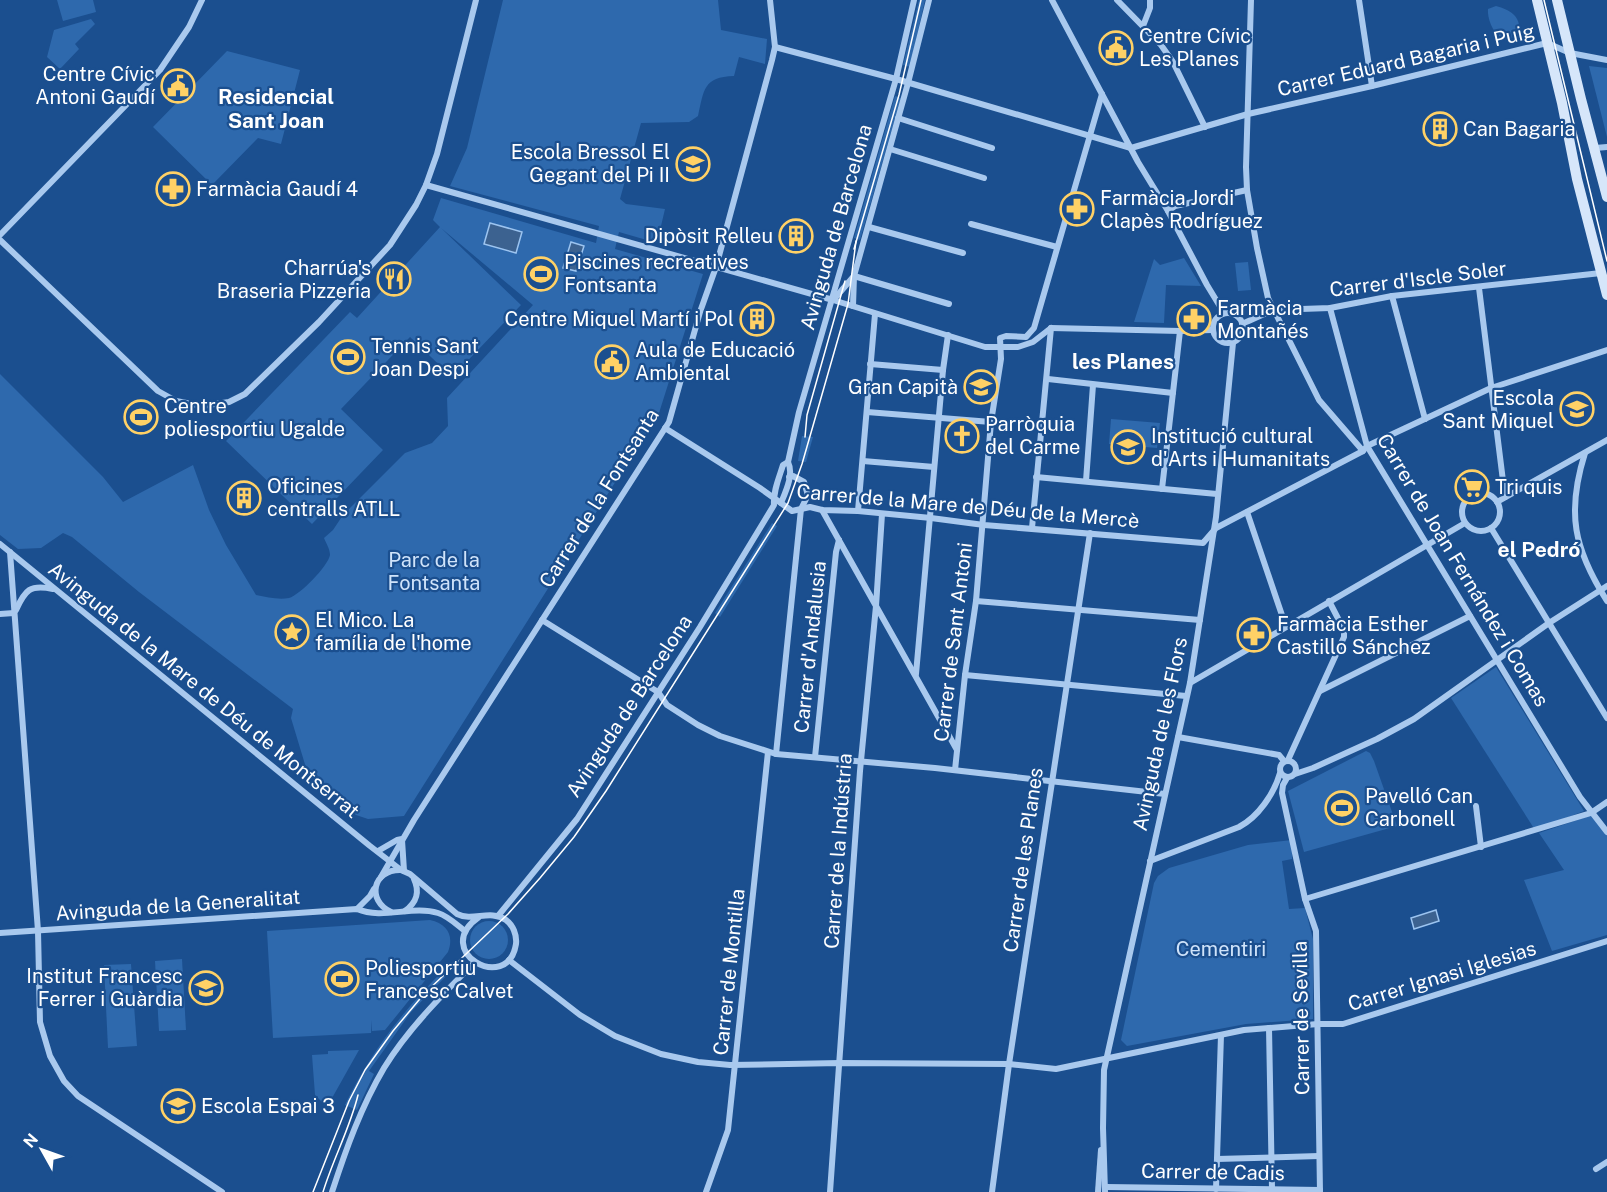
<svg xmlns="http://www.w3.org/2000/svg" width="1607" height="1192" viewBox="0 0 1607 1192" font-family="'Public Sans',sans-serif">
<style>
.green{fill:#2e69ad}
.water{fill:#3c6290;stroke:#9cc4f0;stroke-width:1.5}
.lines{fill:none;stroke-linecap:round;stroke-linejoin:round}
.street{stroke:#a9c9ee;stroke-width:6}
.secondary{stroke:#d6e6fa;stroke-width:10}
.tram{stroke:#fff;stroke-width:1.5}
.labels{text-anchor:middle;stroke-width:4.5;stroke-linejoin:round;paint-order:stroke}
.poi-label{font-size:20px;fill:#fff;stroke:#1b4f8f;text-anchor:start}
.street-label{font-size:20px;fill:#fff;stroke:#1b4f8f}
.park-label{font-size:20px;fill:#cfe3fa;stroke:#1b4f8f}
.neighbourhood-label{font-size:21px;font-weight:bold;fill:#fff;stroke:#1b4f8f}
</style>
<rect width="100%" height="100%" fill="#1b4f8f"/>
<g class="green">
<polygon points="57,0 93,0 96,12 63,21"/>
<path d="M 503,0 L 718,0 L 721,30 L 767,39 L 765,64 L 739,57 L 734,76 C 703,77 704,90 698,116 L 689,122 L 641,123 L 620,199 L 626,204 L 665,209 L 657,243 L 619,232 L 615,249 L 703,274 L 659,413 L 404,816 L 368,819 L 356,815 L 307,771 L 291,718 L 293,709 L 139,592 L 72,537 L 63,533 L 41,548 L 18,549 L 0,535 L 0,374 L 103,477 L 123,502 L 193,465 L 209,510 L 226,545 L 256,595 C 267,597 278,600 289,598 C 300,595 328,566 330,555 C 330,549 326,543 324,538 L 333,530 L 343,515 L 405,453 L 432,443 L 448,426 L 447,398 L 533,305 L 441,228 L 521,305 L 452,377 L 410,337 L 341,409 L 383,450 L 312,524 L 226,441 L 350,312 L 357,318 L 440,227 L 433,220 L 441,198 L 596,243 L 599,226 L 450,186 L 467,148 Z"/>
<polygon points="919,0 925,0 910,67 903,65"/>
<path d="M 1496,6 C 1510,10 1521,16 1519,32 L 1509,41 C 1496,40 1487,21 1488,9 Z"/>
<polygon points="91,19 95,24 75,44 79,49 60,69 47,57 54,30"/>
<polygon points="227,51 300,70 281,144 258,138 212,185 153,127"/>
<polygon points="1589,66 1607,68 1607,137"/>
<polygon points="895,96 901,98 860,240 854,238"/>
<polygon points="1184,258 1201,286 1166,285 1164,323 1134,322 1154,259 1160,265"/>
<polygon points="1248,262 1251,290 1238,291 1235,263"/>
<polygon points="1111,419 1160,423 1157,448 1109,444"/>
<polygon points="802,436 813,437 806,462 798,461"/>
<polygon points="772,523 777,526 720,617 715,613"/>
<polygon points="1496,667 1584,811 1535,830 1451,698"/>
<polygon points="1366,751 1370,753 1374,761 1397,826 1304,852 1288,791"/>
<polygon points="1592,815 1607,833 1607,935 1552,951 1524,880 1564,870 1539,833"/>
<polygon points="1292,840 1292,859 1282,861 1289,909 1305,908 1313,939 1313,1019 1246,1024 1127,1046 1121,1040 1154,883 1158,876 1169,868 1248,845"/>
<path d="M 430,920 C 448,924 454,936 448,952 L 385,1030 L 372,1031 L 372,1020 L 371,1033 L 273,1038 L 267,931 Z"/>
<circle cx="489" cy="940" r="19"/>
<polygon points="182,959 186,1030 159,1031 155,961"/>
<polygon points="131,964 137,1046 108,1048 104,965"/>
<path d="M 445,969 L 449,973 L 411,1012 L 369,1071 L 374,1074 L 357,1110 L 345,1105 C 370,1053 404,1009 445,969 Z"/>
<polygon points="359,1050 327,1107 315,1095 312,1055 328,1054 328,1051"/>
</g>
<g class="water">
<polygon points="490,223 522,232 516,253 484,244"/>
<polygon points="571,242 584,246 576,271 563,268"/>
<polygon points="1436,910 1439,921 1414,929 1411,918"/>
</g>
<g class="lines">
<g class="street">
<polyline points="1052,0 1138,162 1168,211 1207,285 1224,313"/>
<polyline points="1117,0 1161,45 1173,62 1205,127"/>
<polyline points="1251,0 1246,167 1247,190 1257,248 1268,298 1319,400 1363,451"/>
<polyline points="1359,0 1372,86"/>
<polyline points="1143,26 1150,8 1150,0"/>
<polyline points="775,47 896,79 1131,148"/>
<polyline points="898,118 992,148"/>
<polyline points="1131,148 1248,114 1372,86 1547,43 1570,53 1607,60"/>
<polyline points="1595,148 1607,147"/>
<polyline points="890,149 984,178"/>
<polyline points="426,185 833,300 985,347 1018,347 1033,342 1051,328"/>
<polyline points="1168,211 1175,206 1247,190"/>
<polyline points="971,224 1057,247"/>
<polyline points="869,227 963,253"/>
<polyline points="0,235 160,70 189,27 202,0"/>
<polyline points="0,240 158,391 176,401 202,406 229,402 245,394 319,322 390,245 416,205 426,185 437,154 476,0"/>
<polyline points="854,276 949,304"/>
<polyline points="1479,288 1505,497"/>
<polyline points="1392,296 1425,419"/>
<polyline points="835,298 854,276"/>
<polyline points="853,306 854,276 908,83 929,0"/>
<polyline points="1330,308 1367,446 1580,797 1607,832"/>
<circle cx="1228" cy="328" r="15"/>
<polyline points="1242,324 1273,310 1330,308 1392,296 1601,273"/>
<polyline points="1051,328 1180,331 1212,330"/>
<polyline points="870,364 943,370"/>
<polyline points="1048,379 1173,393"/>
<polyline points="867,412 991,422"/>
<polyline points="665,428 760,488 792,511 810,507 822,510 858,511 931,518 984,525 1203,543 1216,528 1363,451 1367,446 1491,388 1607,350"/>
<path d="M 1585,453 C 1566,513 1574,549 1607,601"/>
<polyline points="863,461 934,467"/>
<polyline points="1036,477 1217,494"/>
<polyline points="1086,481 1093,385"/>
<polyline points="1162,489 1180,331"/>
<circle cx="1481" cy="512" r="19"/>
<polyline points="1497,502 1607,440"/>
<path d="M 781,503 C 786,491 794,474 788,462 L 799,412 L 896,79 L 914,0"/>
<polyline points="822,510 957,750"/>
<polyline points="858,511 875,314"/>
<polyline points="1247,512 1286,627"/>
<polyline points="1032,528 1051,328"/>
<polyline points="1491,528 1607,718"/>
<path d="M 0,544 L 370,846 L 401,870 L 410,874 L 457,914 C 473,922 490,909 506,920 C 513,925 517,935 516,944 C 508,995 430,951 479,917"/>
<polyline points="10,552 38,931 40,1022 50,1056 64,1081 78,1096 222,1192"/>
<polyline points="976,601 1200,620"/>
<path d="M 16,610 C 25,590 30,584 53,589"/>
<polyline points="0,614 14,613"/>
<polyline points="542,620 658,692 667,705 698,725 720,736 776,754 935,768 1165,794"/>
<polyline points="916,674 943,370 948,335"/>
<polyline points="965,675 1186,696"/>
<polyline points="1190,683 1465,523"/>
<polyline points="1320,691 1470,616"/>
<polyline points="1178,737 1279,755 1284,761"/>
<polyline points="776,754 801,509 808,495 804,482 793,476 789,477"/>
<polyline points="815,757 836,552 839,540"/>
<polyline points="1288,760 1344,637 1344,630 1329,601"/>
<circle cx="1288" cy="769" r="8"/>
<polyline points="955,770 965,675 976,601 991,422 1001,359 1000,338 1006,336 1026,337 1034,328 1102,94"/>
<polyline points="1295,774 1313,768 1377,739 1414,719 1549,623 1607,586"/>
<polyline points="1287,778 1283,785 1282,793 1305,899 1316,931 1320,1192"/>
<polyline points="1476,806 1481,847"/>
<polyline points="402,840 404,871"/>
<polyline points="378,851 397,840 402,839"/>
<path d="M 1150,861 L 1239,827 C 1258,817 1274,794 1280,773"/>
<polyline points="381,877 414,820 669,422 700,312 716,267 772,60 775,47 770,0"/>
<polyline points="1305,899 1591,813 1607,802"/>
<polyline points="357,909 370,896 374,889"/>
<path d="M 405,911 C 417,902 420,892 414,879"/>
<path d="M 391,912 C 366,900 373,870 400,870"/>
<path d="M 498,916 L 577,819 L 700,627 L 774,505 C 773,491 779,478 783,465 L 788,462"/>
<path d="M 0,933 L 357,909 C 383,920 412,905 438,913 C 448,916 457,925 465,931"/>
<polyline points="509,960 580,1015 615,1036 661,1054 698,1062 730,1065 840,1063 1009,1064 1056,1069 1244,1030 1318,1024 1343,1024 1607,941"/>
<polyline points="1269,1028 1272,1189"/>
<polyline points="1217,1159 1319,1156"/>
<polyline points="1596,1169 1607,1162"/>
<polyline points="1106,1187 1320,1190"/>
<polyline points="1216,1189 1221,1035"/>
<path d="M 332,1192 C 346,1149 361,1107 384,1068 C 408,1029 442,995 474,963"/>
<polyline points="706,1192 728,1130 768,752"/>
<polyline points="830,1192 860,771 876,606 882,514"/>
<polyline points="992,1192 1009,1064 1090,533"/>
<polyline points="1098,1192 1101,1150"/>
<polyline points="1105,1192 1103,1128 1104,1070 1190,683 1216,517 1233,343"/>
</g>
<g class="secondary">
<polyline points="1537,0 1562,103 1577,179 1607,295"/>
<polyline points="1557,0 1581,99 1607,197"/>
</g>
<g class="tram">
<polyline points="1544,0 1607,261"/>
<polyline points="854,249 899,95 921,0"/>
<polyline points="805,437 807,415 845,281"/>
<polyline points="313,1192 349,1101 365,1070 393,1031 424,994 508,914 540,878 574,837 606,791 788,503 802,464 848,304 856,241"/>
<path d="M 323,1192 C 333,1159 350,1128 358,1095"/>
</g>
</g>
<defs>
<g id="civic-ring" transform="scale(1.725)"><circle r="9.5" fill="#1b4f8f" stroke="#ffd166" stroke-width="1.5"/><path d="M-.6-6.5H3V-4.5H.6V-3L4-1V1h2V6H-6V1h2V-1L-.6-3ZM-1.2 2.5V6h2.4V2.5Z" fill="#ffd166"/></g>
<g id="building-ring" transform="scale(1.725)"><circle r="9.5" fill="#1b4f8f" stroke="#ffd166" stroke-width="1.5"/><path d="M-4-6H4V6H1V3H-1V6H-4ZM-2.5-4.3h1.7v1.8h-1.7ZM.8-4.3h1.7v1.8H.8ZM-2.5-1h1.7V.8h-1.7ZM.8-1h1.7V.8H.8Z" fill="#ffd166"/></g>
<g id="school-ring" transform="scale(1.725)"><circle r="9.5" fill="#1b4f8f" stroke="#ffd166" stroke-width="1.5"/><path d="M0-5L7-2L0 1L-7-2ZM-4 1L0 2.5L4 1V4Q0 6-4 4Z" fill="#ffd166"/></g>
<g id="pharmacy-ring" transform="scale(1.725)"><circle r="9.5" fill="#1b4f8f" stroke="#ffd166" stroke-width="1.5"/><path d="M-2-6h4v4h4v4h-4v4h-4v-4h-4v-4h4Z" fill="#ffd166"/></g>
<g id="stadium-ring" transform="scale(1.725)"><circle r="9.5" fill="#1b4f8f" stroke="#ffd166" stroke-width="1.5"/><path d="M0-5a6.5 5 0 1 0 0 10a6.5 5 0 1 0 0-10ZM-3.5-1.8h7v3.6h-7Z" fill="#ffd166"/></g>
<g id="restaurant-ring" transform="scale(1.725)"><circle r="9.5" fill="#1b4f8f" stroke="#ffd166" stroke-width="1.5"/><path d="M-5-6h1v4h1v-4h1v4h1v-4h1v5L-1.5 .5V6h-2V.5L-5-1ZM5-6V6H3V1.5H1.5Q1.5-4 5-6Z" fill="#ffd166"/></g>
<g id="church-ring" transform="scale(1.725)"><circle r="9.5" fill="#1b4f8f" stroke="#ffd166" stroke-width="1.5"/><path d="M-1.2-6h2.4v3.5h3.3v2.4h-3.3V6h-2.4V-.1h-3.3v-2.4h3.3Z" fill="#ffd166"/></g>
<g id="supermarket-ring" transform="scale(1.725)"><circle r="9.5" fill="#1b4f8f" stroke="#ffd166" stroke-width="1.5"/><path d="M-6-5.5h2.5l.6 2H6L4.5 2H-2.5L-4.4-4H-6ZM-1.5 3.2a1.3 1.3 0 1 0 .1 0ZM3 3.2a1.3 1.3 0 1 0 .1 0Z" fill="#ffd166"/></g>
<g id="sight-ring" transform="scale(1.725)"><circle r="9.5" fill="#1b4f8f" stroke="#ffd166" stroke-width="1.5"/><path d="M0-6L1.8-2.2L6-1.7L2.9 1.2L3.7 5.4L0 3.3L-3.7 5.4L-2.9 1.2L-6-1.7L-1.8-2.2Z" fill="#ffd166"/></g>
</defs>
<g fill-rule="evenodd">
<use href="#civic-ring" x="1116" y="48"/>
<use href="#civic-ring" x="178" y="86"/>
<use href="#building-ring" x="1440" y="129"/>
<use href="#school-ring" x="693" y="164"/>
<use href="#pharmacy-ring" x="173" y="189"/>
<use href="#pharmacy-ring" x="1077" y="209"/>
<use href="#building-ring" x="796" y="236"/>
<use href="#stadium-ring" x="541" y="274"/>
<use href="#restaurant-ring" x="394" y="279"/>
<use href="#building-ring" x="757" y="319"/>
<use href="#pharmacy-ring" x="1194" y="319"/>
<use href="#stadium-ring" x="348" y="357"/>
<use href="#civic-ring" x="612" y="362"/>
<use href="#school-ring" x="981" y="387"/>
<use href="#school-ring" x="1577" y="409"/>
<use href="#stadium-ring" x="141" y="417"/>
<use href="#church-ring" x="962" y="436"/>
<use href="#school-ring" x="1128" y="447"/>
<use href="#supermarket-ring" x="1472" y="487"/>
<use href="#building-ring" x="244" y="498"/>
<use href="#sight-ring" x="292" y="632"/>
<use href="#pharmacy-ring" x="1254" y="635"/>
<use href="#stadium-ring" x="1342" y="808"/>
<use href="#stadium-ring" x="342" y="979"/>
<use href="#school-ring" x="206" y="988"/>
<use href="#school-ring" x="178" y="1106"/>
</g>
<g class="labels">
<g class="poi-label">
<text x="1139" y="43">Centre Cívic<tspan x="1139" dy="23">Les Planes</tspan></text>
<text x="155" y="81" text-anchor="end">Centre Cívic<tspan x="155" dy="23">Antoni Gaudí</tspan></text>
<text x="1463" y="136">Can Bagaria</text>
<text x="670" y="159" text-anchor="end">Escola Bressol El<tspan x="670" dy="23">Gegant del Pi II</tspan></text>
<text x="196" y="196">Farmàcia Gaudí 4</text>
<text x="1100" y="205">Farmàcia Jordi<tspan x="1100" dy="23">Clapès Rodríguez</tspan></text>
<text x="773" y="243" text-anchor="end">Dipòsit Relleu</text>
<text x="564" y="269">Piscines recreatives<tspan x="564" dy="23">Fontsanta</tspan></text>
<text x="371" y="275" text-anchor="end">Charrúa's<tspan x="371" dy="23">Braseria Pizzeria</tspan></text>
<text x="1217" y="315">Farmàcia<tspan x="1217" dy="23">Montañés</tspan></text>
<text x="734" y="326" text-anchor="end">Centre Miquel Martí i Pol</text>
<text x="371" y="353">Tennis Sant<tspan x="371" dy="23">Joan Despi</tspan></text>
<text x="635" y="357">Aula de Educació<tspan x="635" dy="23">Ambiental</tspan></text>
<text x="958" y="394" text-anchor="end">Gran Capità</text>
<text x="1554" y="405" text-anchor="end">Escola<tspan x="1554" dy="23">Sant Miquel</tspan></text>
<text x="164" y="413">Centre<tspan x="164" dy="23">poliesportiu Ugalde</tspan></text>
<text x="985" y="431">Parròquia<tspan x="985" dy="23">del Carme</tspan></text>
<text x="1151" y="443">Institució cultural<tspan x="1151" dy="23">d'Arts i Humanitats</tspan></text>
<text x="267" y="493">Oficines<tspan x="267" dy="23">centralls ATLL</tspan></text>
<text x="1495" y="494">Tri quis</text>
<text x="315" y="627">El Mico. La<tspan x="315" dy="23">família de l'home</tspan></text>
<text x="1277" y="631">Farmàcia Esther<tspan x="1277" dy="23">Castillo Sánchez</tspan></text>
<text x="1365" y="803">Pavelló Can<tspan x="1365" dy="23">Carbonell</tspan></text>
<text x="365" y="975">Poliesportiu<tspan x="365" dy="23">Francesc Calvet</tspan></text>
<text x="183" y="983" text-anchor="end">Institut Francesc<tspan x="183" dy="23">Ferrer i Guàrdia</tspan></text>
<text x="201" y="1113">Escola Espai 3</text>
</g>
<g class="street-label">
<text transform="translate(1406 60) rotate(-13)" y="7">Carrer Eduard Bagaria i Puig</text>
<text transform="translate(836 227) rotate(-74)" y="7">Avinguda de Barcelona</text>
<text transform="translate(1418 279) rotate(-7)" y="7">Carrer d'Iscle Soler</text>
<text transform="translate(599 498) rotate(-58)" y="7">Carrer de la Fontsanta</text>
<text transform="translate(968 506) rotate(5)" y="7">Carrer de la Mare de Déu de la Mercè</text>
<text transform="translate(1463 570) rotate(59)" y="7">Carrer de Joan Fernández i Comas</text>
<text transform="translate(953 642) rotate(-83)" y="7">Carrer de Sant Antoni</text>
<text transform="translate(810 647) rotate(-84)" y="7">Carrer d'Andalusia</text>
<text transform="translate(204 690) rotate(39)" y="7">Avinguda de la Mare de Déu de Montserrat</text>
<text transform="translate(629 706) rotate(-57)" y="7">Avinguda de Barcelona</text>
<text transform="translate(1160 734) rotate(-78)" y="7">Avinguda de les Flors</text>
<text transform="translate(838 851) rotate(-86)" y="7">Carrer de la Indústria</text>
<text transform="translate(1023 860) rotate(-82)" y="7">Carrer de les Planes</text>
<text transform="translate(178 905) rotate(-4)" y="7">Avinguda de la Generalitat</text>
<text transform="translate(729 972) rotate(-84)" y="7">Carrer de Montilla</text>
<text transform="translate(1442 976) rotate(-17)" y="7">Carrer Ignasi Iglesias</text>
<text transform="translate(1301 1018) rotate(-91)" y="7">Carrer de Sevilla</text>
<text transform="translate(1213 1172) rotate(1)" y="7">Carrer de Cadis</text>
</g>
<g class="park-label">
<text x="434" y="567">Parc de la<tspan x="434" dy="23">Fontsanta</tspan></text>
<text x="1221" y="956">Cementiri</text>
</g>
<g class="neighbourhood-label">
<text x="276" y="104">Residencial<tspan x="276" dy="24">Sant Joan</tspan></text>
<text x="1123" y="369">les Planes</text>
<text x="1539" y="557">el Pedró</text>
</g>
</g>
<g transform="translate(42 1150) rotate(310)" stroke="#1b4f8f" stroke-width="4.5" paint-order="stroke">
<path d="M0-4.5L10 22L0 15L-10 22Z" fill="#ffffff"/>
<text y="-9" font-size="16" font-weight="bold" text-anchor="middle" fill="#ffffff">N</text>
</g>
</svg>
